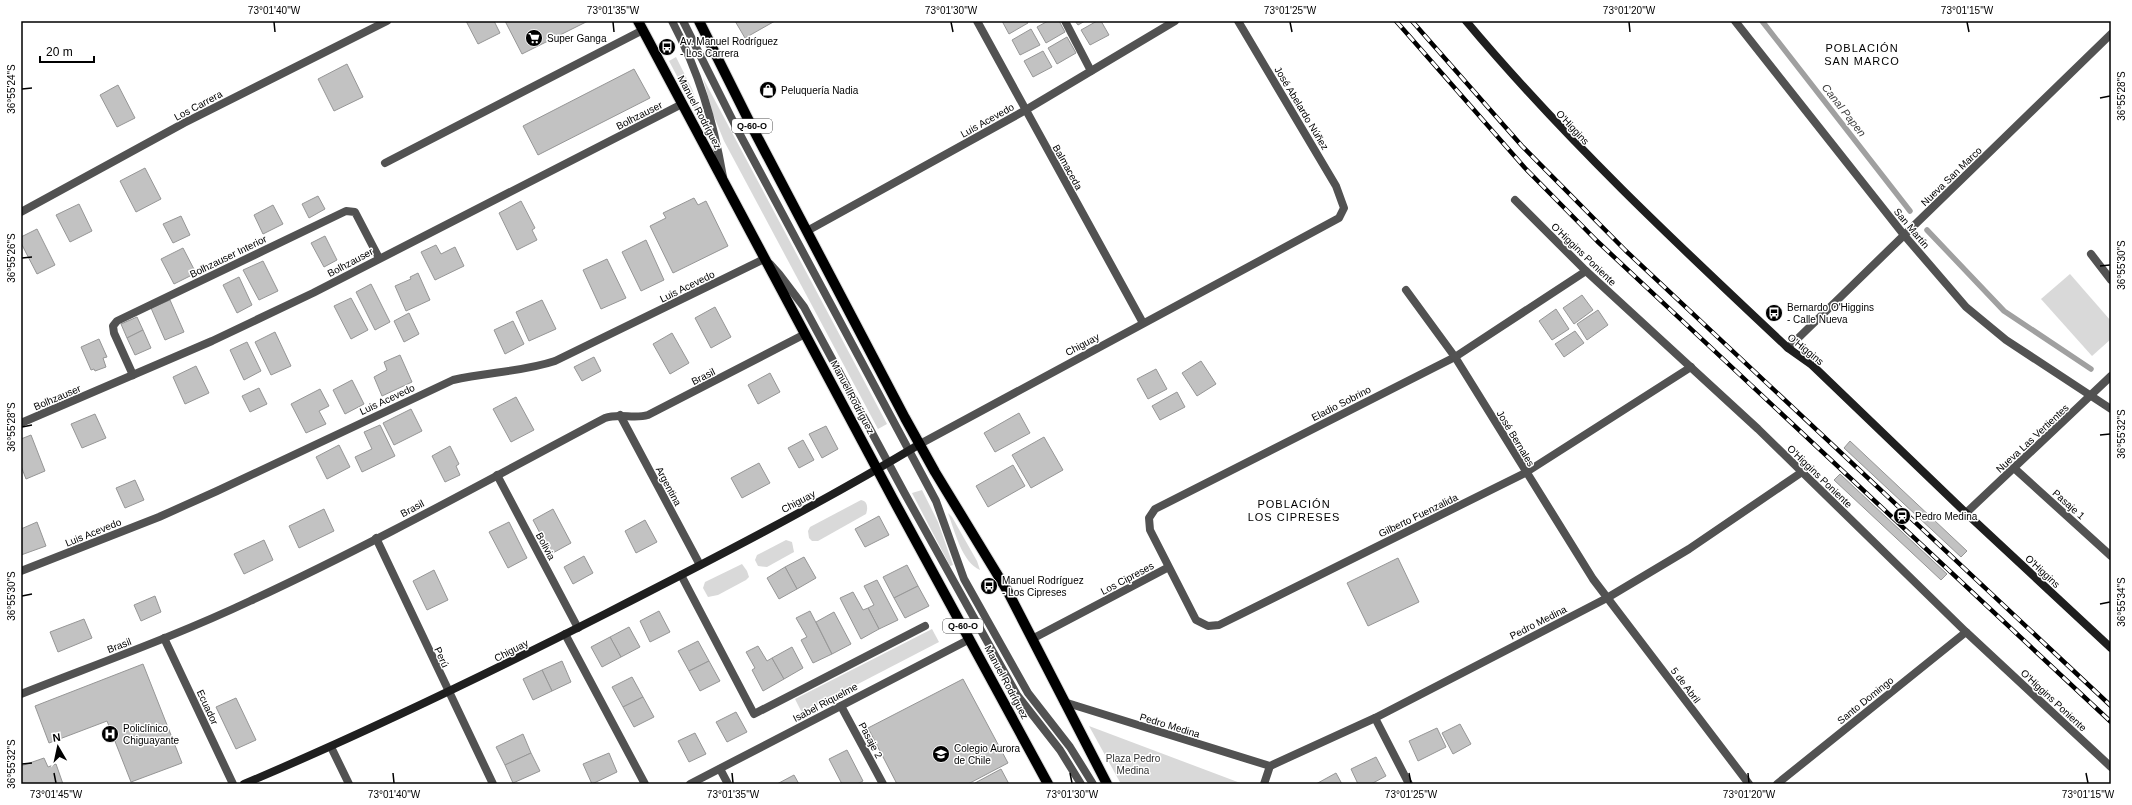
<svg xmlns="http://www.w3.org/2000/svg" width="2132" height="805" viewBox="0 0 2132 805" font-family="Helvetica,sans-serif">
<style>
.green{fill:#d9d9d9}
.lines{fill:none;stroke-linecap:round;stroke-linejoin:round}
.stream{stroke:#a0a0a0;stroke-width:5.5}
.building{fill:#c2c2c2;stroke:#969696}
.primary-casing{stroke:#dbdbdb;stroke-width:12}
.lane{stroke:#525252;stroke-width:8}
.street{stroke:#525252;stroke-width:8}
.secondary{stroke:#1f1f1f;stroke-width:8}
.primary{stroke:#000;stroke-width:10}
.rail-casing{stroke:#000;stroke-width:4.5}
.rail{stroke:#fff;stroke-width:3;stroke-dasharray:9;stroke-linecap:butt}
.ticks{fill:none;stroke:#000;stroke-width:1.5}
.labels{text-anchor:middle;stroke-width:3;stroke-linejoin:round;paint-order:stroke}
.shield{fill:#fff;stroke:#4c4c4c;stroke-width:1}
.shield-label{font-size:9px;font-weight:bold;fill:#000}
.poi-label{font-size:10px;fill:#000;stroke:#fff;text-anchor:start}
.street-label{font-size:10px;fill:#000;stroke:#fff}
.park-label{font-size:10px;fill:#303030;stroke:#fff}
.neighbourhood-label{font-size:11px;letter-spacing:1px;fill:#000;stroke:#fff}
.water-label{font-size:11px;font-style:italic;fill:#414141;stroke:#fff}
.neatline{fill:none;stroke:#000;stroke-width:1.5}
.ticks-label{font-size:10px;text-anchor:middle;fill:#000}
</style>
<rect width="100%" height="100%" fill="#fff"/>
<g class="green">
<polygon points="676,57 692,89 705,125 703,125 669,61"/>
<polygon points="703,78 887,424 878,429 724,141 713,114"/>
<polygon points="2070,274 2111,321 2111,339 2092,356 2041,299"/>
<polygon points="922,490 938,522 953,565 950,566 912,493"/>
<path d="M 861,500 C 868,501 868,509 866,514 L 818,541 L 812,541 L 809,538 L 808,531 L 810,527 Z"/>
<path d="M 948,513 L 952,517 L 977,561 L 980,570 C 962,562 955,532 948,513 Z"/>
<polygon points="786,540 792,542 794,552 767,567 758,566 755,560 757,555"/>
<polygon points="742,564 747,571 749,577 746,580 718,595 708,597 703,588 705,582"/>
<polygon points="932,629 939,642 802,713 795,699"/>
<polygon points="1089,726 1243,784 1121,784"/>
</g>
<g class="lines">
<g class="stream">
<polyline points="1762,21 1910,211"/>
<polyline points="1927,230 2004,311 2091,369"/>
</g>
</g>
<g class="building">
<polygon points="466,21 494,21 500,33 478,44"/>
<polygon points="505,21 588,21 522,54"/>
<polygon points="735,21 775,21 745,38"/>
<polygon points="1002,21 1027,21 1028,23 1009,34"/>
<polygon points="1048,21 1059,21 1065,32 1046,43 1037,27"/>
<polygon points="1075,21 1085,21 1078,25"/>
<polygon points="1097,21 1101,21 1109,35 1090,45 1081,30"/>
<polygon points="1031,29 1040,45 1020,55 1012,40"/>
<polygon points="1067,37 1076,53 1057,64 1048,48"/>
<polygon points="1043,51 1052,67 1033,77 1024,61"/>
<polygon points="347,64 363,97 334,111 318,79"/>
<polygon points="634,69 650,98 538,155 523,126"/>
<polygon points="118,85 135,118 117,127 100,95"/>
<polygon points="145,168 161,199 136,212 120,181"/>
<polygon points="318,196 325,209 309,218 302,204"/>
<polygon points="694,198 698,205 706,201 728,246 673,273 650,226 666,218 663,213"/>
<polygon points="521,201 535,228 532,230 537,240 517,250 499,213"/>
<polygon points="79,204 92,231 70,242 56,215"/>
<polygon points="273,205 283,224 263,234 254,215"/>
<polygon points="181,216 190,235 173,243 163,224"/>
<polygon points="37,229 55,265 37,274 21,243 21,237"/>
<polygon points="325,236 337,260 324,267 311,243"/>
<polygon points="646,240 664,280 641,291 622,252"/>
<polygon points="436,245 441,254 455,247 464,266 435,280 421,252"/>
<polygon points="183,248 196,273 174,284 161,259"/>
<polygon points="607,259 626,298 601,309 583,270"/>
<polygon points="263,261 278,291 259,300 243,270"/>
<polygon points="418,273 430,300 406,311 395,286 411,279 410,277"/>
<polygon points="239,277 252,305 237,313 223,285"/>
<polygon points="371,284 390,322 375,330 356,292"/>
<polygon points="1582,295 1593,310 1574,324 1563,308"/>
<polygon points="351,298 368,330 351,339 334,306"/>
<polygon points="170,300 184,332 165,340 151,308"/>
<polygon points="542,300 556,329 529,341 516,312"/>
<polygon points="715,307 731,337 711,348 695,318"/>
<polygon points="1556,309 1569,329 1552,340 1539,321"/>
<polygon points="1598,310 1608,325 1587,340 1577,324"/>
<polygon points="409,313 419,334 404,342 394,321"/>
<polygon points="137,317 143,330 127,338 121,324"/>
<polygon points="513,321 524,344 505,354 494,330"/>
<polygon points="143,330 151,348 135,355 127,338"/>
<polygon points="1575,331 1584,343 1564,357 1555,344"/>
<polygon points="275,332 291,366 271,375 255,342"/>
<polygon points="672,333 689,363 670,374 653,344"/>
<polygon points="99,339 107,357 103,358 106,367 95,371 94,369 91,370 81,347"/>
<polygon points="247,342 261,371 244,380 230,350"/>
<polygon points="400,355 412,382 382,396 374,377 387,370 384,362"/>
<polygon points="594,357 601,371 582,381 574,367"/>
<polygon points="1201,361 1216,384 1197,396 1182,373"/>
<polygon points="196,366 209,393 185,404 173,377"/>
<polygon points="1156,369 1167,389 1148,399 1137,379"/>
<polygon points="770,373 780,392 758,404 748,385"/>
<polygon points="352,380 364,404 345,414 333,390"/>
<polygon points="259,388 267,404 250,412 242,396"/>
<polygon points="320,389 329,406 319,411 326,424 306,433 291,404"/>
<polygon points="1177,392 1185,407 1160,420 1152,406"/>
<polygon points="516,397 534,430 511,442 493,409"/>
<polygon points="411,409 422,431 394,445 383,423"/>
<polygon points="1019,413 1030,433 995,452 984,433"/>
<polygon points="95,414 106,438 82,448 71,424"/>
<polygon points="380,425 395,456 362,472 355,457 372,449 364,432"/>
<polygon points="826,426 838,449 822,458 809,434"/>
<polygon points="31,435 45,471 26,479 21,466 21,439"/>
<polygon points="1044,437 1063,470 1031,488 1012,455"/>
<polygon points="803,440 814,460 799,468 788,448"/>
<polygon points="1850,441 1967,551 1961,557 1844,448"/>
<polygon points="339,445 350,467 327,479 316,457"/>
<polygon points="450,446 459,464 456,466 460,475 445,482 432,456"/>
<polygon points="759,463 770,483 742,498 731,478"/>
<polygon points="1013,465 1025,486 988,507 976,486"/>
<polygon points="1840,474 1947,574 1941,580 1834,480"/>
<polygon points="135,480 144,500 125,508 116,488"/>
<polygon points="324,509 334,531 299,548 289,526"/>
<polygon points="553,509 571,543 551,554 533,520"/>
<polygon points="879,516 889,535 865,547 855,529"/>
<polygon points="645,520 657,542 636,553 625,531"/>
<polygon points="37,522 46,546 21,555 21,529"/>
<polygon points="509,522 527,558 508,568 489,532"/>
<polygon points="264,540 273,560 244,574 234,554"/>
<polygon points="584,556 593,573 573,584 564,567"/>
<polygon points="804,557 816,578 797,589 785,567"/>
<polygon points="1398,558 1419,602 1368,626 1347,583"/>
<polygon points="907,565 918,586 894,598 883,577"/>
<polygon points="785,567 797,589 779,599 767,578"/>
<polygon points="434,570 448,600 427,610 413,581"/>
<polygon points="877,580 898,620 879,629 868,608 874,605 864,586"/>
<polygon points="918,586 929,606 905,618 894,598"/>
<polygon points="853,592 863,610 868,608 879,629 861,639 840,598"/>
<polygon points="155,596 161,612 141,621 134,605"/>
<polygon points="659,611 670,632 650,642 640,621"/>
<polygon points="810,611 832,654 813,663 801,640 807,637 796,618"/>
<polygon points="834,612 851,644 832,654 816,622"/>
<polygon points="84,619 92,638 58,652 50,632"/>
<polygon points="629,627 640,647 621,657 610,637"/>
<polygon points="610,637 621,657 602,667 591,647"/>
<polygon points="698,641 709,661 689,671 678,651"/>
<polygon points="758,646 767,661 772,658 784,679 763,691 752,670 755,668 746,652"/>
<polygon points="792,647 803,668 784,679 772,658"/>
<polygon points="562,661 571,682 552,691 542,670"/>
<polygon points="709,661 720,681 700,691 689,671"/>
<polygon points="143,664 182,763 131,782 107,721 49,743 35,706"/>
<polygon points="542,670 552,691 533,700 523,679"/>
<polygon points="632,677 643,697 623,707 612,687"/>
<polygon points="963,679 1008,763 968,784 897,784 868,728"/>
<polygon points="643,697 654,717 634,727 623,707"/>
<polygon points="236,698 256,740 236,749 216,707"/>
<polygon points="736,712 747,732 727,742 716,722"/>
<polygon points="1460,724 1471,744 1453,754 1442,733"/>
<polygon points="1437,728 1446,747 1418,761 1409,741"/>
<polygon points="695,733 706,754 689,762 678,741"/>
<polygon points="523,734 531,753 505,765 496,747"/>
<polygon points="847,750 863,781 857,784 842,784 829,759"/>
<polygon points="531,753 540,771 513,783 505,765"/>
<polygon points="609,753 617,772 592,784 583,764"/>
<polygon points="1376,757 1386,776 1371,784 1358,784 1351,769"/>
<polygon points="44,758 48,767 56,764 63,784 21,784 21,766"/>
<polygon points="1001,769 1009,784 975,784 975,783"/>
<polygon points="1336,773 1342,784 1316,784"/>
<polygon points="794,775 799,784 777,784"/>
</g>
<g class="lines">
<g class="primary-casing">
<g id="primary">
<polyline points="638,21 893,499 1048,784"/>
<polyline points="699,21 750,123 905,418 935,472 1008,592 1107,784"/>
</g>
</g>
<g class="lane">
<path d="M 672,21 C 699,72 713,120 723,177"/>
<polyline points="683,21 737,129 936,501 964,579 1028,693 1070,747 1093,784"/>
<polyline points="770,264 779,274 804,307 905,494 1017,695 1060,750 1081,784"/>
</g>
<g class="street">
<polyline points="977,21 1143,323"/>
<polyline points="1065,21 1091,71"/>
<polyline points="1735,21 1904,235 1966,307 2006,340 2111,409"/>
<polyline points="385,163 643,30"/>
<polyline points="1515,200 1586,271 1758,429 1966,632 2111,767"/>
<polyline points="21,212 184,123 387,21"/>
<polyline points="807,231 1024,111 1175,21"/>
<polyline points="2091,254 2111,280"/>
<polyline points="1586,271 1455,357 1155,509 1149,518 1150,530 1196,620 1208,626 1219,625 1525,473 1691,367"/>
<polyline points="1406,290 1455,357 1593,579 1749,784"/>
<polyline points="1788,348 2111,34"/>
<polyline points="133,375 114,333 113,326 117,321 346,211 355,212 379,258"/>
<polyline points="620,415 700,565"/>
<polyline points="21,423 212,341 313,293 682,104"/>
<polyline points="920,444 1339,218 1344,208 1336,186 1238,21"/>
<polyline points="2014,468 2111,556"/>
<polyline points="497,475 578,628"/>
<polyline points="1966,513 2111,376"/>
<polyline points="376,538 493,784"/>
<path d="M 21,571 L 159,517 L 217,491 L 453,380 C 487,372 522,372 555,361 L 764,259"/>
<polyline points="681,575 754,714 925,626"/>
<polyline points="565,634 645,784"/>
<polyline points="164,638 233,784"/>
<polyline points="1032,639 1167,568"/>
<path d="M 21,694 C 97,664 176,636 250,601 C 371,545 488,480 605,418 C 619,413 634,419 648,415 L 805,334"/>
<polyline points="1064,702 1270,766 1375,718 1607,598 1689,549 1802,472"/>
<polyline points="841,706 883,784"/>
<polyline points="1375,718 1409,784"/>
<polyline points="331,747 349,784"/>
<polyline points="720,769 728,784"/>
<polyline points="690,784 970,639"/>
<polyline points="1264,784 1270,766"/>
<polyline points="1777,784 1966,632"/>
</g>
<g class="secondary">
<path d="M 1466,21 C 1565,139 1676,243 1788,348 L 1812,365 L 1966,513 L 2111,648"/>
<path d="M 244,784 C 367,732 487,674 605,614 C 711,560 818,505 920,444"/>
</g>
<use href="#primary" class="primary"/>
<g class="rail-casing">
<g id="rail">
<polyline points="1396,21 1525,168 1597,241 2111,722"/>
<polyline points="1412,21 1522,146 1626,251 2111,706"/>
</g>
</g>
<use href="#rail" class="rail"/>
</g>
<path class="ticks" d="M 274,22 L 275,32M 613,22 L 614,32M 951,22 L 953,32M 1290,22 L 1292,32M 1629,22 L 1630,32M 1967,22 L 1969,32M 22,89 L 32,88M 2100,98 L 2110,96M 22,258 L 32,257M 2100,266 L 2110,265M 22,427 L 32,425M 2100,435 L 2110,434M 22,596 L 32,594M 2100,604 L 2110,602M 22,764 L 32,763M 54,773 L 56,783M 393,773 L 394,783M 732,773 L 733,783M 1070,773 L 1072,783M 1409,773 L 1411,783M 1748,773 L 1749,783M 2086,773 L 2088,783"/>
<defs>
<g id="supermarket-disc" transform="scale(0.9)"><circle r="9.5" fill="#000" stroke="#fff"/><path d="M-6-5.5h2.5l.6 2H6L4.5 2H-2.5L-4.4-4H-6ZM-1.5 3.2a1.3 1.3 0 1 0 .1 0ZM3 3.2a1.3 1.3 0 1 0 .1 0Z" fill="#fff"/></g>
<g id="bus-disc" transform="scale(0.9)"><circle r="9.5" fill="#000" stroke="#fff"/><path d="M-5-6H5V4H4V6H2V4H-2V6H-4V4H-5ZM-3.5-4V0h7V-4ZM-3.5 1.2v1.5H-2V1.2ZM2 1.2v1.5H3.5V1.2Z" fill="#fff"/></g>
<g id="shop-disc" transform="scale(0.9)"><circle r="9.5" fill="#000" stroke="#fff"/><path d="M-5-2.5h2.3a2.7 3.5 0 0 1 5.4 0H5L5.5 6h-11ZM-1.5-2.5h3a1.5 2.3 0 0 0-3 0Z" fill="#fff"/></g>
<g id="station-disc" transform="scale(0.9)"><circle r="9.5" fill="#000" stroke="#fff"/><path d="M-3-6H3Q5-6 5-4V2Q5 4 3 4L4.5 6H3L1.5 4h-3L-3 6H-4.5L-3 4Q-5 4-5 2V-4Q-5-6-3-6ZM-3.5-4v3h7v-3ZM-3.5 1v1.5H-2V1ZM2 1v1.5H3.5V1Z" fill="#fff"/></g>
<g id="hospital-disc" transform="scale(0.9)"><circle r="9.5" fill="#000" stroke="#fff"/><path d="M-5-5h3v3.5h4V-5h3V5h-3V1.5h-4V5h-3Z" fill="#fff"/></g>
<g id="school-disc" transform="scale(0.9)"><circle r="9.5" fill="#000" stroke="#fff"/><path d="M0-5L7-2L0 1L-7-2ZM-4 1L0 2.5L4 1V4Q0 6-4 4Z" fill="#fff"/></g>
</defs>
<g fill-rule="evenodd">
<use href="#supermarket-disc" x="534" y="38"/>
<use href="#bus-disc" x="667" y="47"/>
<use href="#shop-disc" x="768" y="90"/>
<use href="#bus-disc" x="1774" y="313"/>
<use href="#station-disc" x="1902" y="516"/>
<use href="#bus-disc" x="989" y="586"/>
<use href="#hospital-disc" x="110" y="734"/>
<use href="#school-disc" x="941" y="754"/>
</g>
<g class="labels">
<g class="shield">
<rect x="732" y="119" width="40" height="14" rx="3"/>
<rect x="943" y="619" width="40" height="14" rx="3"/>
</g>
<g class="shield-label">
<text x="752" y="129">Q-60-O</text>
<text x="963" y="629">Q-60-O</text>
</g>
<g class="poi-label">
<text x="547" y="42">Super Ganga</text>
<text x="680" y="45">Av. Manuel Rodríguez<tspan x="680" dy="12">- Los Carrera</tspan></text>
<text x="781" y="94">Peluquería Nadia</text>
<text x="1787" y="311">Bernardo O'Higgins<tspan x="1787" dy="12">- Calle Nueva</tspan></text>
<text x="1915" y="520">Pedro Medina</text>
<text x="1002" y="584">Manuel Rodríguez<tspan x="1002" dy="12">- Los Cipreses</tspan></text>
<text x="123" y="732">Policlínico<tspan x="123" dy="12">Chiguayante</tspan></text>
<text x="954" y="752">Colegio Aurora<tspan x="954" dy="12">de Chile</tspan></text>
</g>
<g class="street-label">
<text transform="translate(198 105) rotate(-28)" y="4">Los Carrera</text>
<text transform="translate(1302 108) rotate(59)" y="4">José Abelardo Núñez</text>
<text transform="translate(700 112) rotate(62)" y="4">Manuel Rodríguez</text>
<text transform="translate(639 115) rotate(-27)" y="4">Bolhzauser</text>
<text transform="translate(987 120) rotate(-29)" y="4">Luis Acevedo</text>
<text transform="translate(1573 127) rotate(47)" y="4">O'Higgins</text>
<text transform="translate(1068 167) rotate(61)" y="4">Balmaceda</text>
<text transform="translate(1951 176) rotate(-44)" y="4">Nueva San Marco</text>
<text transform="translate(1912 228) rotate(50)" y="4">San Martín</text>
<text transform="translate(1584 254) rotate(44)" y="4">O'Higgins Poniente</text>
<text transform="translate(228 256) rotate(-26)" y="4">Bolhzauser Interior</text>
<text transform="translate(350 262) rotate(-28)" y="4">Bolhzauser</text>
<text transform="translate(687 286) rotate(-26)" y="4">Luis Acevedo</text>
<text transform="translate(1082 344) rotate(-28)" y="4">Chiguay</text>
<text transform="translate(1806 349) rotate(39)" y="4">O'Higgins</text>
<text transform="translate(703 376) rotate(-27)" y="4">Brasil</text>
<text transform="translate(57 397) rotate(-23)" y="4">Bolhzauser</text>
<text transform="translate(853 397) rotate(62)" y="4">Manuel Rodríguez</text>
<text transform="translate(387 399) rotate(-25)" y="4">Luis Acevedo</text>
<text transform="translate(1341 403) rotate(-27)" y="4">Eladio Sobrino</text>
<text transform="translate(1516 438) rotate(59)" y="4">José Bernales</text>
<text transform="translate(2032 438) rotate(-43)" y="4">Nueva Las Vertientes</text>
<text transform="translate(1820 476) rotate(44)" y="4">O'Higgins Poniente</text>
<text transform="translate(669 486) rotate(62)" y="4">Argentina</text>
<text transform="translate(798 501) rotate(-28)" y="4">Chiguay</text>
<text transform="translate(2069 504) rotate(42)" y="4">Pasaje 1</text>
<text transform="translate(412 508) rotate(-28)" y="4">Brasil</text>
<text transform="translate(1418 515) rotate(-26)" y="4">Gilberto Fuenzalida</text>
<text transform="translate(93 532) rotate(-22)" y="4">Luis Acevedo</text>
<text transform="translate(546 546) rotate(62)" y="4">Bolivia</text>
<text transform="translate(2043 571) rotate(43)" y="4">O'Higgins</text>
<text transform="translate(1127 578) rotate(-28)" y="4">Los Cipreses</text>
<text transform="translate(1538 622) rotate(-27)" y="4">Pedro Medina</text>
<text transform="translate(119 645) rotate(-21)" y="4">Brasil</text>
<text transform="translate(511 650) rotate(-27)" y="4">Chiguay</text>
<text transform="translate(442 657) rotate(65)" y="4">Perú</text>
<text transform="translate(1007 682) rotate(62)" y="4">Manuel Rodríguez</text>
<text transform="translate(1686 685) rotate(53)" y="4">5 de Abril</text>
<text transform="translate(1865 700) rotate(-39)" y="4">Santo Domingo</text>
<text transform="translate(2054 700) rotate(43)" y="4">O'Higgins Poniente</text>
<text transform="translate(825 702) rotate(-28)" y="4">Isabel Riquelme</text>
<text transform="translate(208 707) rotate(65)" y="4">Ecuador</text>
<text transform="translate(1170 725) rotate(17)" y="4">Pedro Medina</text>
<text transform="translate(871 740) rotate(62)" y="4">Pasaje 2</text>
</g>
<g class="park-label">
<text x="1133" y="762">Plaza Pedro<tspan x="1133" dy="12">Medina</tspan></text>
</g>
<g class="neighbourhood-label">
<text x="1862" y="52">POBLACIÓN<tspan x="1862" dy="13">SAN MARCO</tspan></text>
<text x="1294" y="508">POBLACIÓN<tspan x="1294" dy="13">LOS CIPRESES</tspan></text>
</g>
<g class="water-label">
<text transform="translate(1844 110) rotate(52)" y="4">Canal Papen</text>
</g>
</g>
<rect width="2132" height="805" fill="none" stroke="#ffffff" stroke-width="44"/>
<g transform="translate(58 747) rotate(351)" stroke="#ffffff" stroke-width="3" paint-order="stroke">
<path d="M0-3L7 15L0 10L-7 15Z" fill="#000000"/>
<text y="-6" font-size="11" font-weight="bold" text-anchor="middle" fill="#000000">N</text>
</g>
<path d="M40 56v6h54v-6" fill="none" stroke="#000000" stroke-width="2"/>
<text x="46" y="56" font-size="12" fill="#000000" stroke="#ffffff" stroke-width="3" paint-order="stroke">20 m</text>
<rect x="22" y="22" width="2088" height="761" class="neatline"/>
<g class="ticks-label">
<text x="274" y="14">73°01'40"W</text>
<text x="613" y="14">73°01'35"W</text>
<text x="951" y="14">73°01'30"W</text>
<text x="1290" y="14">73°01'25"W</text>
<text x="1629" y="14">73°01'20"W</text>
<text x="1967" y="14">73°01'15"W</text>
<text transform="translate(11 89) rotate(-90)" y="4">36°55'24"S</text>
<text transform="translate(2121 96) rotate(-90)" y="4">36°55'28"S</text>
<text transform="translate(11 258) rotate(-90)" y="4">36°55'26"S</text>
<text transform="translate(2121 265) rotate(-90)" y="4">36°55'30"S</text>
<text transform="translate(11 427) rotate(-90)" y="4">36°55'28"S</text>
<text transform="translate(2121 434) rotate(-90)" y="4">36°55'32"S</text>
<text transform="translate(11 596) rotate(-90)" y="4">36°55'30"S</text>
<text transform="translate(2121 602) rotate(-90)" y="4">36°55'34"S</text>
<text transform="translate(11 764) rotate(-90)" y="4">36°55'32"S</text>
<text x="56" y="798">73°01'45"W</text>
<text x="394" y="798">73°01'40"W</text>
<text x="733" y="798">73°01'35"W</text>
<text x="1072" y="798">73°01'30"W</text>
<text x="1411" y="798">73°01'25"W</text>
<text x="1749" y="798">73°01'20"W</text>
<text x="2088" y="798">73°01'15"W</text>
</g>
</svg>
